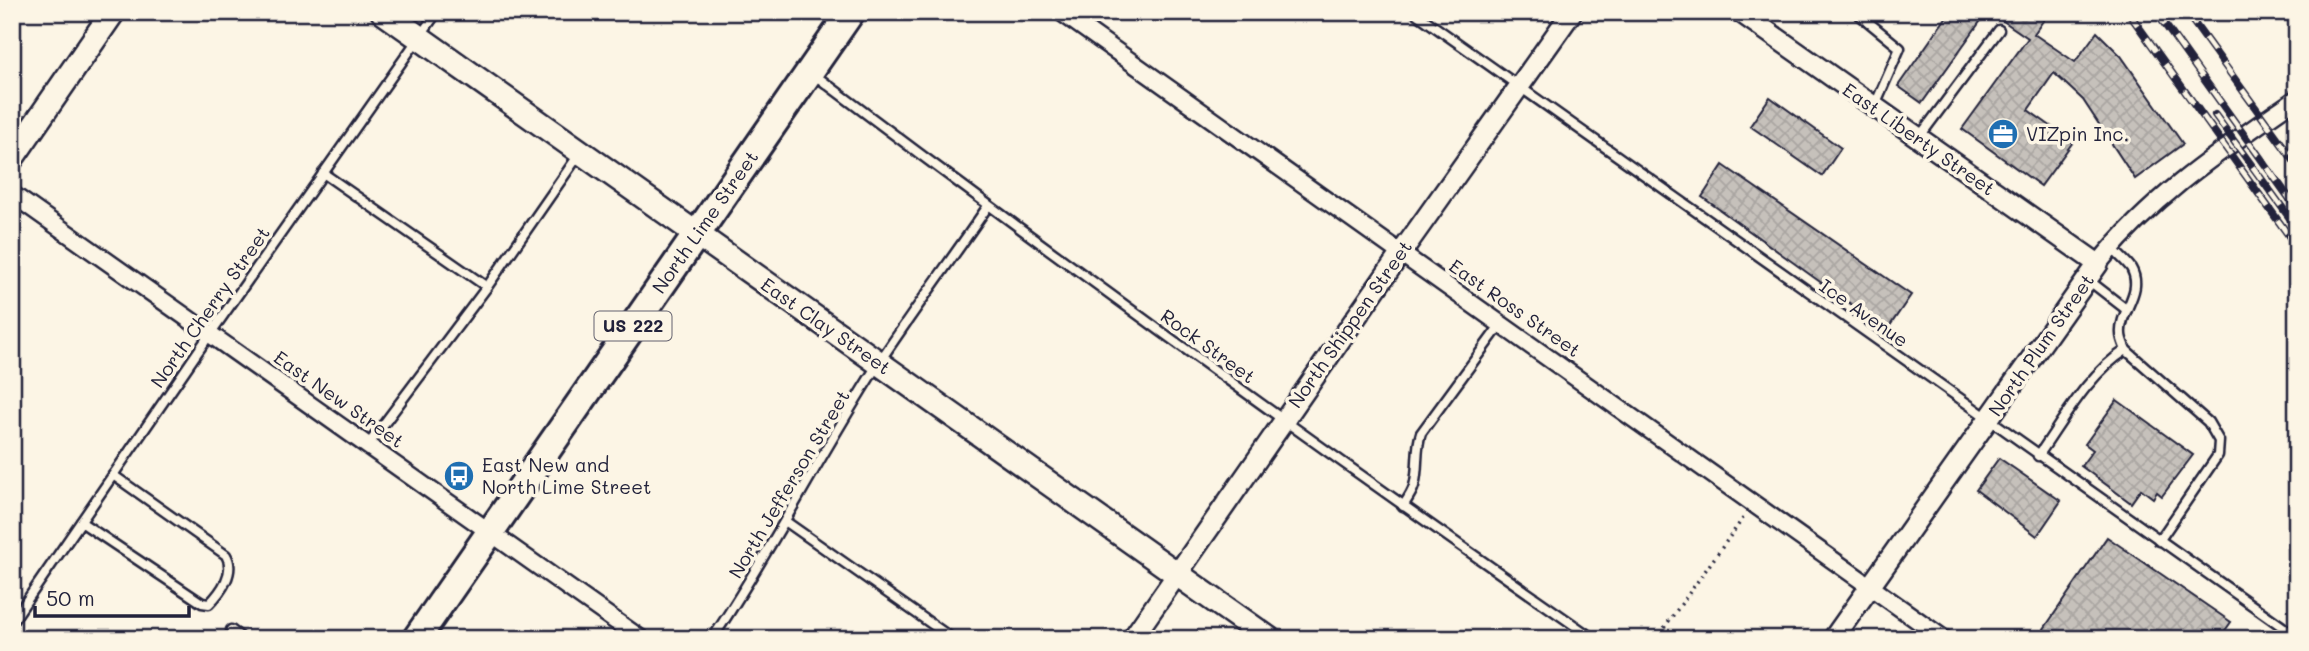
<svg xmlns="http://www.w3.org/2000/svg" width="2309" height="651" viewBox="0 0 2309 651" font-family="Mali,sans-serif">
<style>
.building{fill:url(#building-cross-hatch);stroke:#22223b;stroke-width:2}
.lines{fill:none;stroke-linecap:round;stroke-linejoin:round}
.service-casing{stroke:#22223b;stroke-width:13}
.minor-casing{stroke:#22223b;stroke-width:21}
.tertiary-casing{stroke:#22223b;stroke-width:24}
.secondary-casing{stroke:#22223b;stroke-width:28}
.trunk-casing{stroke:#22223b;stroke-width:32}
.path{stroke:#22223b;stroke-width:3.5;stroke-dasharray:2 5;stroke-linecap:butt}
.service{stroke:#fcf5e5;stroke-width:8}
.minor{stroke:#fcf5e5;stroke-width:16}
.tertiary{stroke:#fcf5e5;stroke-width:19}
.secondary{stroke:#fcf5e5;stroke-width:23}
.trunk{stroke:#fcf5e5;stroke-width:26}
.rail-casing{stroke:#22223b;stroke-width:8}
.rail{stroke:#fcf5e5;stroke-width:5;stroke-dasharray:16;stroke-linecap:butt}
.labels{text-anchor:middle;stroke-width:7;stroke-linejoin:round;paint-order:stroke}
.shield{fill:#fcf5e5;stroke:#63616e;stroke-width:2}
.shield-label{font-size:18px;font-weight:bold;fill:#22223b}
.poi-label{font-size:19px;fill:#22223b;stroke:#fcf5e5;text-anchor:start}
.street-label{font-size:19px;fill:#22223b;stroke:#fcf5e5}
</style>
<defs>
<pattern id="building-cross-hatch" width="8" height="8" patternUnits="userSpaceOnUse" patternTransform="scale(1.75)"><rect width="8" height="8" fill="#c6c1bb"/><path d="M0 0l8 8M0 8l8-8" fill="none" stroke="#aaa6a2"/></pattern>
</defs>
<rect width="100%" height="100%" fill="#fcf5e5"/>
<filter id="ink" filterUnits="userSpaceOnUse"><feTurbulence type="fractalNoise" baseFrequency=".0143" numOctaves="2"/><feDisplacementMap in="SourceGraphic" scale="14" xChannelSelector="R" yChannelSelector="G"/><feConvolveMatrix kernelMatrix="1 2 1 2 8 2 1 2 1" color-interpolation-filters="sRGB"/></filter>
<g filter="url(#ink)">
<g class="building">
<polygon points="1950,12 1987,12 1922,103 1898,86"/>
<polygon points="1990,12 2049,12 2034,34 2075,62 2097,32 2121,56 2183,144 2135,179 2083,100 2054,73 2028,110 2073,142 2041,186 1962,129 2028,38"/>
<polygon points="1770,97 1841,148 1822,176 1750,126"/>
<polygon points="1723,165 1911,295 1887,330 1702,197"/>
<polygon points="2117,400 2193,455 2162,496 2157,492 2153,498 2141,489 2131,503 2081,466 2093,450 2085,444"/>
<polygon points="1999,458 2061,501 2037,536 1976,490"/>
<polygon points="2107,537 2231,622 2219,639 2037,639"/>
</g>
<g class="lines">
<g class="service-casing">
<g id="service">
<polyline points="1414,12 2297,637"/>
<polyline points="1856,12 1900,48 1875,105"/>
<path d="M 812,73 C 1069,267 1329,455 1594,639"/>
<polyline points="1920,136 1999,30"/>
<polyline points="323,173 487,287"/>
<path d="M 2111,247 C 2117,254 2126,261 2131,268 C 2145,292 2119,311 2121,334 C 2121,339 2124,345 2126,350 L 2208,422 L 2219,441 L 2218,455 L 2159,541"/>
<polyline points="2087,279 2127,310"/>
<polyline points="368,445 487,287 580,153"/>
<path d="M 2038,456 C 2064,419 2088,374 2126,350"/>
<path d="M 1403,506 C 1407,500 1412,493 1414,486 C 1419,468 1415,450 1421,433 L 1501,324"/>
<polyline points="785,521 953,639"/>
<path d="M 81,522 L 202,603 L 209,604 C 221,592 236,572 226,555 L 113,475"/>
<polyline points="12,622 210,334 437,12"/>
<polyline points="231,630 243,639"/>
<path d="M 712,639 C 772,550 820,454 878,364 C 913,311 952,259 988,206"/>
</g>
</g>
<g class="minor-casing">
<g id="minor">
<polyline points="1061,12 1944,639"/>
<polyline points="12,194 641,639"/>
<path d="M 2098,264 C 2154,194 2224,149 2297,98"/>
</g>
</g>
<g class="tertiary-casing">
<g id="tertiary">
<polyline points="1740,12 2098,264 1833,639"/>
<polyline points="1132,639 1401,253 1572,12"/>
</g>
</g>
<g class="secondary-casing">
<g id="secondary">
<polyline points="383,12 1269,639"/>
<polyline points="12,158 113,12"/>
</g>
</g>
<g class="trunk-casing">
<polyline id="trunk" points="416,639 851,12"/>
</g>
<polyline class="path" points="1656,639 1744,517"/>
<use href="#service" class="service"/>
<use href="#minor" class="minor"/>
<use href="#tertiary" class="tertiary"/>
<use href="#secondary" class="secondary"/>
<use href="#trunk" class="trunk"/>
<g class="rail-casing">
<g id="rail">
<polyline points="2128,12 2297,247"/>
<polyline points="2156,12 2297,209"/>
<polyline points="2186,12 2297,165"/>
<polyline points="2215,115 2297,228"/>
</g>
</g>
<use href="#rail" class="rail"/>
</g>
</g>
<defs>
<g id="office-disc" transform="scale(1.575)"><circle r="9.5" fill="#1f6fb2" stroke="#fcf5e5"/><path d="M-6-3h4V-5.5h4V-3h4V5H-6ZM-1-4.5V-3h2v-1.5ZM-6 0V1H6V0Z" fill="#fff"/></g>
<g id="bus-disc" transform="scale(1.575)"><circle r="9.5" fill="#1f6fb2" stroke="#fcf5e5"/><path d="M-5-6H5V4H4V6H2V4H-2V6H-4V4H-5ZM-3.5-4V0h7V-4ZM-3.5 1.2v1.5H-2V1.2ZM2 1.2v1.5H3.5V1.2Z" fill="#fff"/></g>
</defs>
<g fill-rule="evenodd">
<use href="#office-disc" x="2003" y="134"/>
<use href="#bus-disc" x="459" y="476"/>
</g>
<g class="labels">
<rect class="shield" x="594.5" y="311.5" width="77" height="29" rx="5"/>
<g class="shield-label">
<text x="633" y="332">US 222</text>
</g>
<g class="poi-label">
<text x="2026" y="141">VIZpin Inc.</text>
<text x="482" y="472">East New and<tspan x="482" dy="22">North Lime Street</tspan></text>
</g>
<g class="street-label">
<text transform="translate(1919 139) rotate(35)" y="7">East Liberty Street</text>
<text transform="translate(705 222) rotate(-55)" y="7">North Lime Street</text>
<text transform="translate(210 307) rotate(-55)" y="7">North Cherry Street</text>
<text transform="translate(1515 308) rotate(35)" y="7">East Ross Street</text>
<text transform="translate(1864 313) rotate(35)" y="7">Ice Avenue</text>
<text transform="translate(1350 324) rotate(-55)" y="7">North Shippen Street</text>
<text transform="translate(826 326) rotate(35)" y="7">East Clay Street</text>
<text transform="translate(2041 345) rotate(-55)" y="7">North Plum Street</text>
<text transform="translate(1208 346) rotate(36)" y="7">Rock Street</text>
<text transform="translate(339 399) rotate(35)" y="7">East New Street</text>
<text transform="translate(789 484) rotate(-59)" y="7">North Jefferson Street</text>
</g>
</g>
<rect width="2309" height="651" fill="none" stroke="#fcf5e5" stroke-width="42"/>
<rect x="21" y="21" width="2267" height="609" fill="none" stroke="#22223b" stroke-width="2.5" filter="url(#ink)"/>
<path d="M35 606v10h154v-10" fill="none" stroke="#22223b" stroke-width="3.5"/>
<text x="46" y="606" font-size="21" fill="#22223b" stroke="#fcf5e5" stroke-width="5" paint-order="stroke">50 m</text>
</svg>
